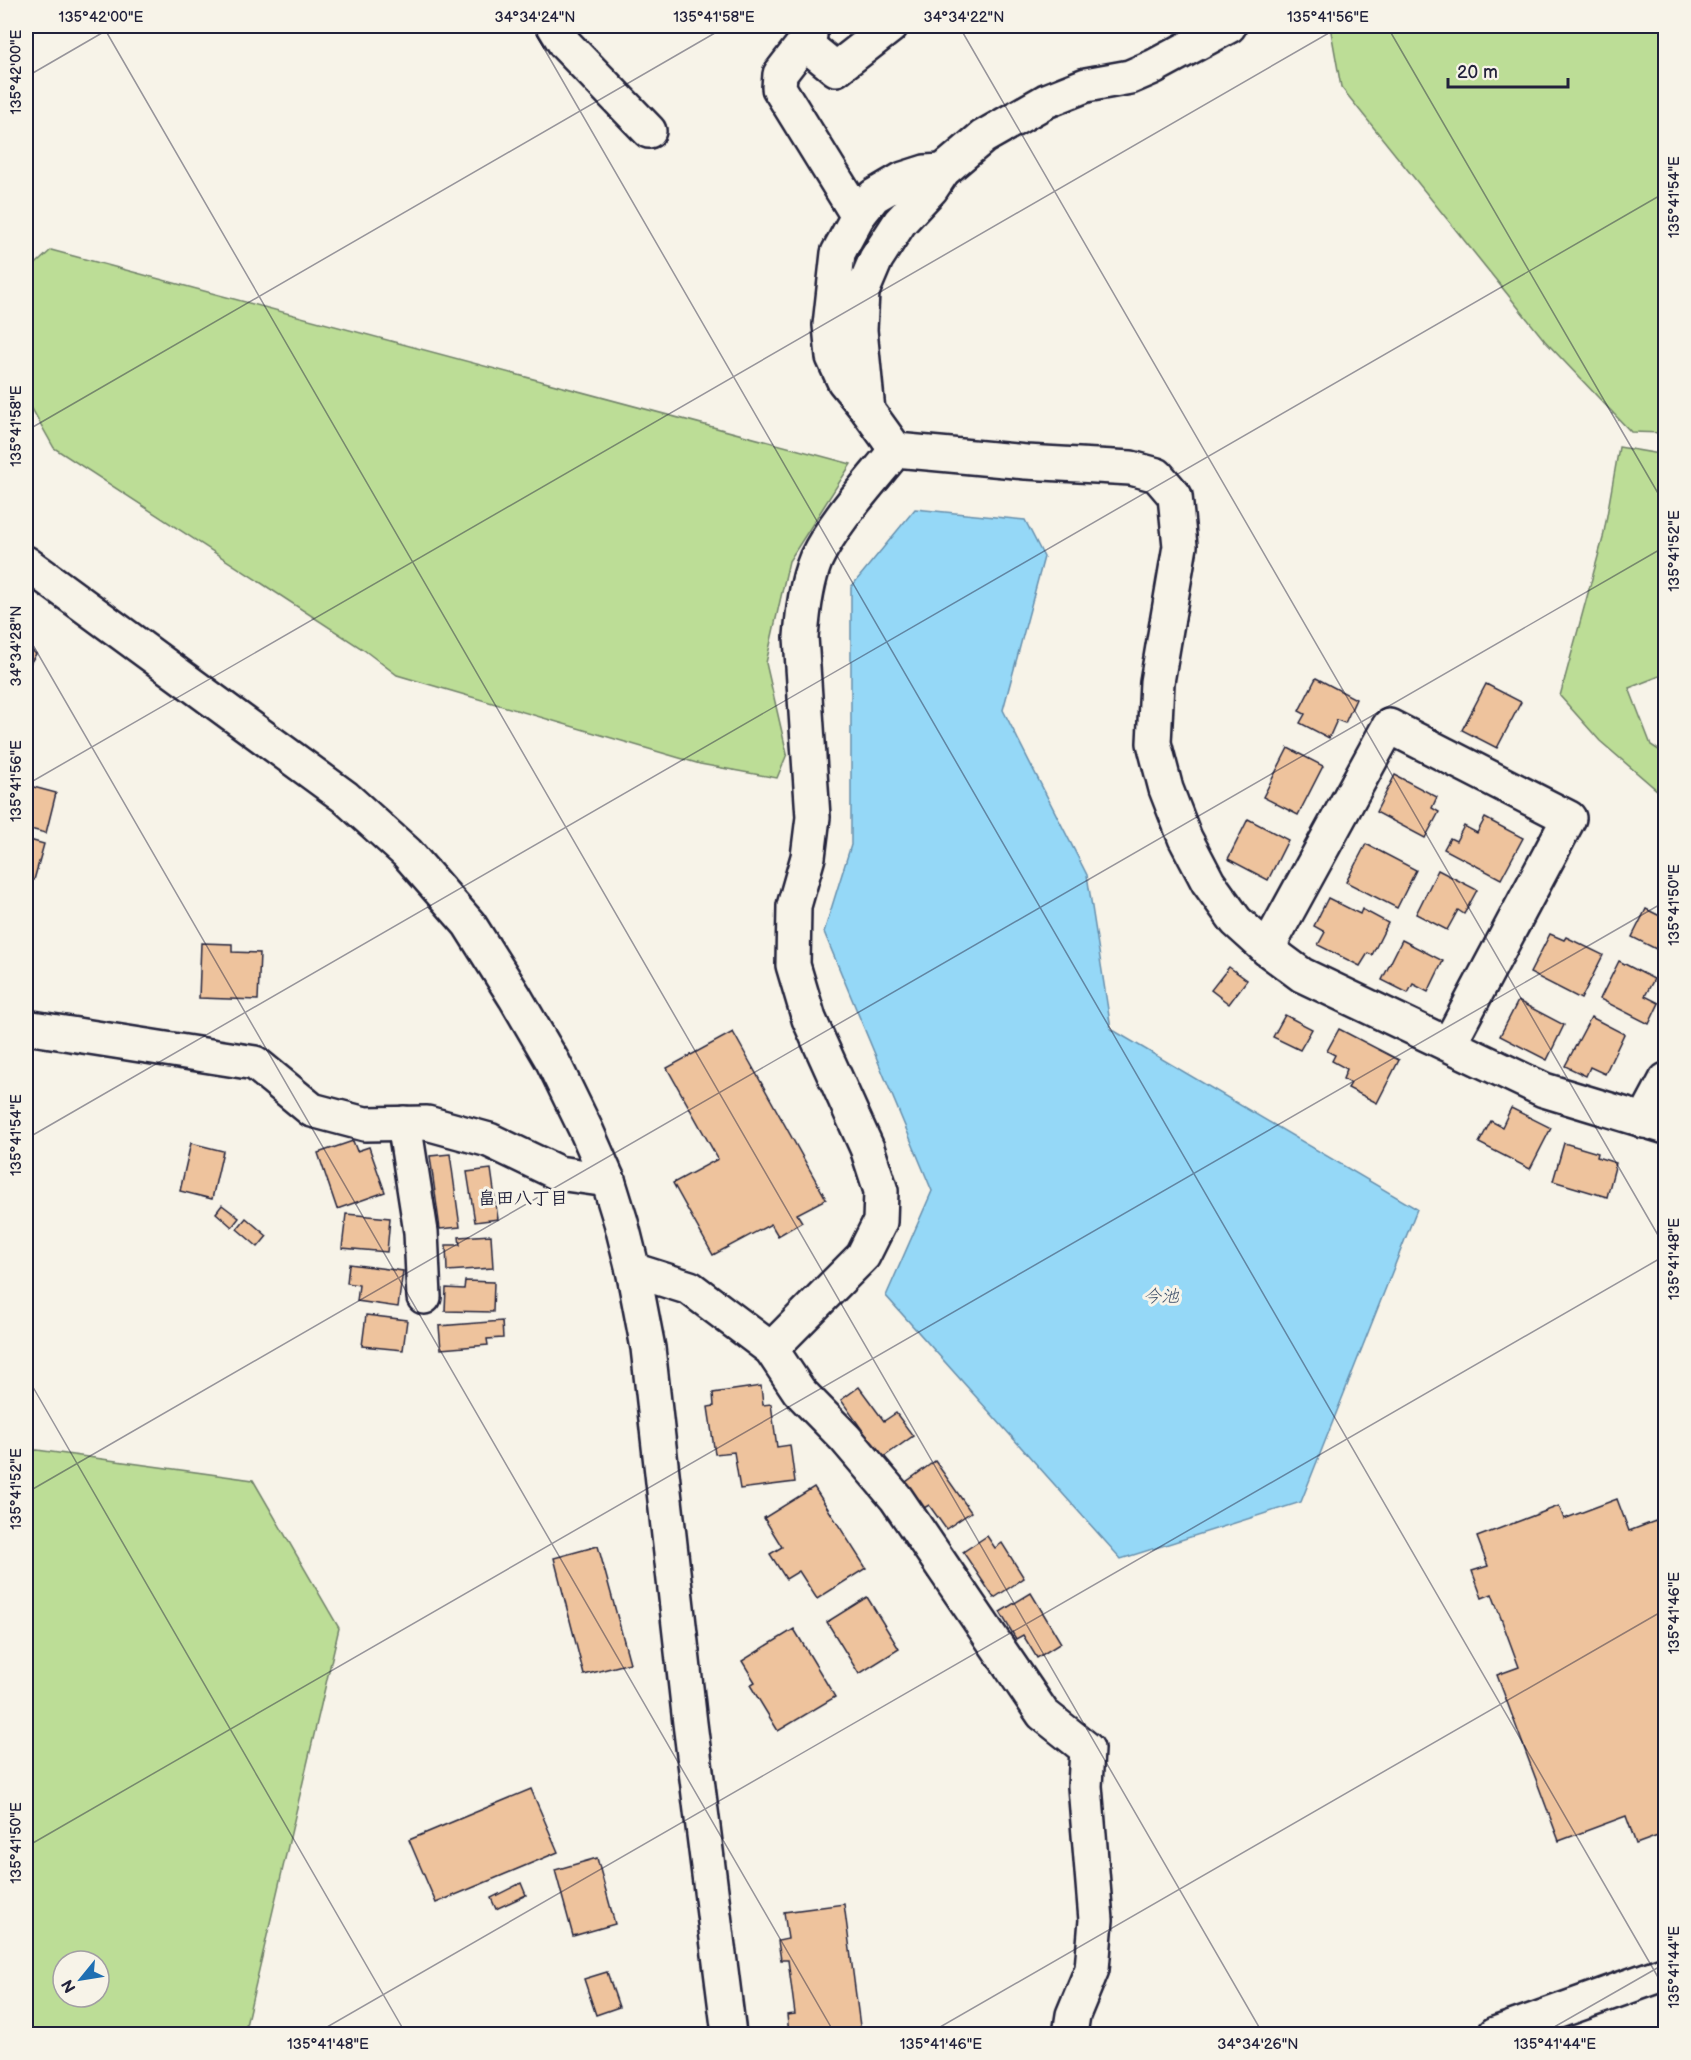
<svg xmlns="http://www.w3.org/2000/svg" width="1691" height="2060" viewBox="0 0 1691 2060" font-family="'Balsamiq Sans','Klee One',sans-serif">
<style>
.green{fill:#bcdd96;stroke:#6f8068;stroke-width:1.5;fill-rule:evenodd}
.water{fill:#95d8f7;stroke:#678fac;stroke-width:1.5}
.building{fill:#eec39d;stroke:#22223b;stroke-width:1.5}
.lines{fill:none;stroke-linecap:round;stroke-linejoin:round}
.minor-casing{stroke:#22223b;stroke-width:38}
.minor{stroke:#f7f3e8;stroke-width:33}
.ticks{fill:none;stroke:#22223b;stroke-width:1.5;stroke-opacity:0.45}
.labels{text-anchor:middle;stroke-width:6;stroke-linejoin:round;paint-order:stroke}
.neighbourhood-label{font-size:18px;font-weight:bold;fill:#22223b;stroke:#f7f3e8}
.water-label{font-size:18px;font-style:italic;fill:#3f506a;stroke:#f7f3e8}
.neatline{fill:none;stroke:#22223b;stroke-width:2}
.ticks-label{font-size:15px;text-anchor:middle;fill:#22223b}
</style>
<rect width="100%" height="100%" fill="#f7f3e8"/>
<filter id="ink" filterUnits="userSpaceOnUse"><feTurbulence type="fractalNoise" baseFrequency=".0167" numOctaves="2"/><feDisplacementMap in="SourceGraphic" scale="12" xChannelSelector="R" yChannelSelector="G"/><feConvolveMatrix kernelMatrix="1 2 1 2 8 2 1 2 1" color-interpolation-filters="sRGB"/></filter>
<g filter="url(#ink)">
<g class="green">
<polygon points="1330,26 1665,26 1665,433 1631,432 1545,341 1341,87"/>
<polygon points="51,250 851,464 789,561 766,663 787,754 777,778 700,764 397,675 364,650 54,448 26,398 26,273"/>
<polygon points="1619,447 1665,455 1665,674 1629,688 1651,745 1665,754 1665,797 1600,741 1560,696 1603,538"/>
<path d="M 37,1450 L 253,1480 L 339,1628 L 244,2034 L 26,2034 L 26,1452 ZM 63,1961 L 99,1961 L 99,1997 L 63,1997 Z"/>
</g>
<polygon class="water" points="915,509 1025,520 1044,557 1003,710 1087,875 1111,1029 1417,1209 1301,1502 1121,1559 886,1296 932,1191 824,932 851,845 851,587"/>
<g class="building">
<polygon points="26,646 36,654 26,670"/>
<polygon points="1316,678 1356,699 1345,723 1337,720 1329,738 1300,723 1305,714 1299,711"/>
<polygon points="1486,684 1521,702 1497,748 1462,730"/>
<polygon points="1288,748 1323,766 1298,815 1263,797"/>
<polygon points="1395,775 1437,797 1432,808 1439,812 1425,838 1376,812"/>
<polygon points="26,785 56,793 46,833 26,828"/>
<polygon points="1485,818 1523,838 1501,879 1444,849 1450,838 1456,841 1464,826 1477,833"/>
<polygon points="1248,819 1288,840 1268,880 1228,859"/>
<polygon points="26,839 44,844 34,880 26,878"/>
<polygon points="1366,844 1416,870 1397,908 1346,882"/>
<polygon points="1438,870 1477,890 1464,914 1458,910 1447,930 1416,914"/>
<polygon points="1328,898 1360,914 1362,909 1388,923 1372,955 1368,953 1360,966 1318,945 1325,932 1314,926"/>
<polygon points="1646,909 1666,919 1666,954 1632,937"/>
<polygon points="1550,934 1564,940 1566,937 1603,955 1581,999 1530,973"/>
<polygon points="1402,940 1443,961 1428,992 1413,984 1408,993 1382,980"/>
<polygon points="201,943 232,944 232,952 260,953 258,1000 199,998"/>
<polygon points="1619,961 1654,979 1645,996 1659,1003 1649,1024 1600,999"/>
<polygon points="1229,967 1247,980 1229,1004 1211,990"/>
<polygon points="1518,1001 1564,1025 1547,1060 1500,1036"/>
<polygon points="1285,1015 1312,1029 1300,1050 1273,1037"/>
<polygon points="1591,1017 1624,1034 1605,1074 1590,1067 1586,1076 1565,1066"/>
<polygon points="1339,1029 1399,1060 1377,1103 1348,1088 1351,1083 1343,1079 1347,1069 1332,1061 1335,1055 1327,1051"/>
<polygon points="733,1032 826,1199 797,1214 802,1222 778,1236 771,1224 713,1255 673,1183 718,1159 667,1068"/>
<polygon points="1511,1108 1551,1128 1530,1169 1479,1143 1491,1121 1502,1127"/>
<polygon points="353,1141 357,1151 369,1147 385,1192 337,1209 318,1153"/>
<polygon points="191,1143 223,1151 212,1199 180,1191"/>
<polygon points="1564,1143 1598,1153 1597,1157 1616,1163 1607,1197 1553,1181"/>
<polygon points="450,1154 460,1227 440,1229 430,1156"/>
<polygon points="491,1169 498,1219 475,1222 467,1172"/>
<polygon points="222,1205 239,1218 232,1227 216,1213"/>
<polygon points="346,1214 390,1218 387,1252 342,1248"/>
<polygon points="246,1218 267,1236 258,1247 237,1229"/>
<polygon points="491,1235 493,1268 447,1271 446,1245 460,1245 459,1237"/>
<polygon points="349,1264 403,1271 398,1307 357,1301 359,1285 347,1283"/>
<polygon points="465,1281 494,1282 493,1312 445,1311 446,1288 464,1289"/>
<polygon points="366,1315 407,1320 403,1350 362,1346"/>
<polygon points="502,1321 503,1338 487,1339 488,1345 441,1349 439,1326"/>
<polygon points="761,1386 763,1405 771,1404 777,1447 790,1445 795,1482 740,1489 734,1452 715,1454 708,1407 714,1406 713,1393"/>
<polygon points="859,1387 884,1421 896,1413 913,1436 882,1458 841,1400"/>
<polygon points="935,1461 971,1512 946,1529 929,1505 924,1508 906,1482"/>
<polygon points="814,1487 866,1568 817,1599 799,1571 786,1579 770,1554 782,1547 764,1518"/>
<polygon points="1617,1499 1629,1531 1666,1517 1666,1833 1636,1844 1626,1816 1559,1841 1497,1675 1519,1667 1492,1594 1482,1598 1472,1571 1488,1566 1477,1537 1559,1506 1564,1519"/>
<polygon points="987,1536 995,1548 1002,1543 1024,1578 994,1598 963,1552"/>
<polygon points="598,1546 630,1663 584,1675 554,1558"/>
<polygon points="1031,1593 1061,1643 1037,1658 1023,1635 1016,1639 1000,1612"/>
<polygon points="867,1597 899,1649 859,1674 827,1622"/>
<polygon points="794,1629 835,1697 778,1731 750,1685 755,1682 742,1661"/>
<polygon points="531,1789 558,1852 436,1903 409,1840"/>
<polygon points="597,1858 615,1924 573,1936 555,1870"/>
<polygon points="521,1883 526,1895 496,1909 491,1898"/>
<polygon points="844,1904 861,2034 789,2034 787,2015 795,2014 788,1960 781,1960 778,1941 788,1939 784,1912"/>
<polygon points="607,1972 619,2007 596,2015 584,1979"/>
</g>
<g class="lines">
<g class="minor-casing">
<g id="minor">
<polyline points="554,26 565,44 649,131"/>
<polyline points="802,26 810,35 780,74 779,88 858,216"/>
<polyline points="1229,26 1153,67 1130,77 1086,85 1046,101 983,137 943,171 931,189 900,222 876,259 862,292 860,330 868,411 896,450 1026,462 1131,468 1157,475 1175,496 1180,546 1157,682 1154,743 1166,789 1185,838 1208,882 1236,921 1267,949 1302,975 1544,1090 1666,1127"/>
<polyline points="804,43 836,69 891,26"/>
<polyline points="865,407 844,381 833,357 830,325 838,253 858,216 874,196 903,179 925,172 943,171"/>
<polyline points="26,563 345,797 407,853 469,924 515,997 553,1062 587,1132 608,1180 621,1222 633,1270 648,1348 690,1723 729,2034"/>
<polyline points="1267,949 1389,726 1569,818 1449,1044"/>
<polyline points="26,1027 255,1063 312,1110 365,1124 427,1123 489,1140 558,1173 608,1180"/>
<polyline points="1644,1121 1666,1080"/>
<polyline points="404,1123 421,1232 424,1297"/>
<polyline points="633,1270 690,1288 771,1349 799,1391 845,1438 896,1498 1043,1714 1087,1749 1085,1786 1096,1920 1092,1969 1073,2015 1070,2034"/>
<path d="M 771,1349 L 863,1256 L 880,1222 L 881,1191 L 867,1148 L 809,1019 L 793,965 L 794,906 L 808,857 L 813,817 L 801,637 C 803,612 806,583 816,559 C 834,521 869,484 896,450"/>
<polyline points="1495,2034 1666,1973"/>
</g>
</g>
<use href="#minor" class="minor"/>
</g>
</g>
<path class="ticks" d="M 103,26 L 1263,2034M 531,26 L 1666,1991M 959,26 L 1666,1249M 1387,26 L 1666,507M 26,77 L 114,26M 26,431 L 727,26M 26,633 L 835,2034M 26,785 L 1341,26M 26,1139 L 1666,192M 26,1375 L 406,2034M 26,1493 L 1666,546M 26,1847 L 1666,901M 315,2034 L 1666,1255M 928,2034 L 1666,1609M 1542,2034 L 1666,1963"/>
<g class="labels">
<g class="neighbourhood-label">
<text x="523" y="1204">畠田八丁目</text>
</g>
<g class="water-label">
<text x="1161" y="1302">今池</text>
</g>
</g>
<rect width="1691" height="2060" fill="none" stroke="#f7f3e8" stroke-width="66"/>
<g transform="translate(81 1979) rotate(240)"><circle r="28" fill="#f7f3e8" stroke="#a29fa3" stroke-width="1.5"/>
<path d="M0-4.5L10 22L0 15L-10 22Z" fill="#1f6fb2"/>
<text y="-9" font-size="16" font-weight="bold" text-anchor="middle" fill="#22223b">N</text>
</g>
<path d="M1448 78v9h120v-9" fill="none" stroke="#22223b" stroke-width="3"/>
<text x="1457" y="78" font-size="18" fill="#22223b" stroke="#f7f3e8" stroke-width="4.5" paint-order="stroke">20 m</text>
<rect x="33" y="33" width="1625" height="1994" class="neatline"/>
<g class="ticks-label">
<text x="101" y="22">135°42'00"E</text>
<text x="535" y="22">34°34'24"N</text>
<text x="714" y="22">135°41'58"E</text>
<text x="964" y="22">34°34'22"N</text>
<text x="1328" y="22">135°41'56"E</text>
<text transform="translate(16 72) rotate(-90)" y="5">135°42'00"E</text>
<text transform="translate(1674 197) rotate(-90)" y="5">135°41'54"E</text>
<text transform="translate(16 426) rotate(-90)" y="5">135°41'58"E</text>
<text transform="translate(1674 551) rotate(-90)" y="5">135°41'52"E</text>
<text transform="translate(16 646) rotate(-90)" y="5">34°34'28"N</text>
<text transform="translate(16 781) rotate(-90)" y="5">135°41'56"E</text>
<text transform="translate(1674 905) rotate(-90)" y="5">135°41'50"E</text>
<text transform="translate(16 1135) rotate(-90)" y="5">135°41'54"E</text>
<text transform="translate(1674 1259) rotate(-90)" y="5">135°41'48"E</text>
<text transform="translate(16 1489) rotate(-90)" y="5">135°41'52"E</text>
<text transform="translate(1674 1613) rotate(-90)" y="5">135°41'46"E</text>
<text transform="translate(16 1843) rotate(-90)" y="5">135°41'50"E</text>
<text transform="translate(1674 1967) rotate(-90)" y="5">135°41'44"E</text>
<text x="328" y="2049">135°41'48"E</text>
<text x="941" y="2049">135°41'46"E</text>
<text x="1258" y="2049">34°34'26"N</text>
<text x="1555" y="2049">135°41'44"E</text>
</g>
</svg>
